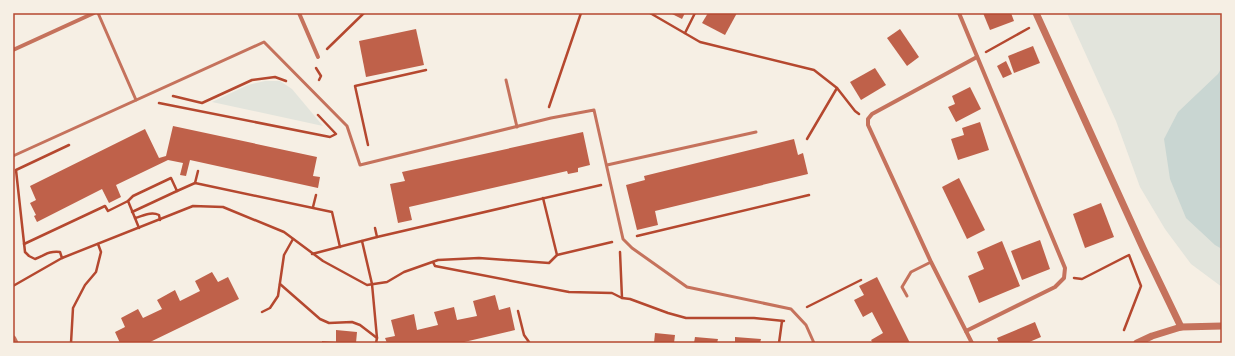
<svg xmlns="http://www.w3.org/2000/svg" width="1235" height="356" viewBox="0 0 1235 356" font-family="'Varela Round',sans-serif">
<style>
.green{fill:#e2e4dc}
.water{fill:#c9d6d2}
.building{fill:#bf614a}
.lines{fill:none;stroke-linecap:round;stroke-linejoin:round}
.path{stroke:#b5482f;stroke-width:2.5}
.service{stroke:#c5725c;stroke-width:3}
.minor{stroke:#c5725c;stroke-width:4}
.tertiary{stroke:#c5725c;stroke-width:7}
.neatline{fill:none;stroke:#b5482f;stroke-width:1.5}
</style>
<rect width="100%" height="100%" fill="#f6efe4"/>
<g class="green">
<polygon points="1067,13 1222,13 1222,287 1191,264 1165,229 1140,187 1116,121"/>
<polygon points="265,81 280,81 292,89 323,126 212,102 248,85"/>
</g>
<polygon class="water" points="1222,67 1222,249 1215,245 1186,218 1170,179 1164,139 1178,112 1218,74"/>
<g class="building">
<polygon points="670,13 685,13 682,19"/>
<polygon points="708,13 737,13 725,35 702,23"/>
<polygon points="983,13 1011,13 1014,21 990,30"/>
<polygon points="416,29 424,65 366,77 359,41"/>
<polygon points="900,29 919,57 907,66 887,38"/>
<polygon points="1033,46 1040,63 1014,73 1008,56"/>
<polygon points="1006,61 1012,74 1003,78 997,66"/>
<polygon points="875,68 886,85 861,100 850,82"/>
<polygon points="970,87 981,109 956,122 948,107 955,104 952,96"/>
<polygon points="980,122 989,150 958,160 951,139 964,135 962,128"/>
<polygon points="173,126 317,157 313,176 320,177 318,188 190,160 186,176 180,175 183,163 168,160 116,185 121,197 109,203 102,189 37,222 34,216 36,215 30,203 36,200 30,186 145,129 159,158 166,156"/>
<polygon points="583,132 590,165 578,168 578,172 568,174 567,171 409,207 412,220 398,223 390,184 405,181 402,172"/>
<polygon points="794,139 798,155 803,153 808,174 655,211 658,225 637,230 626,185 645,180 644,176"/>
<polygon points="959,178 985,230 967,239 942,187"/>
<polygon points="1101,203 1114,237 1085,248 1073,214"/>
<polygon points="1040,240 1050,269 1022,280 1011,251"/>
<polygon points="1002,241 1020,286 979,303 968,276 984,269 977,252"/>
<polygon points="212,272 218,282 228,277 239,299 148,343 120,343 115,332 125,327 121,318 138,309 143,318 162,309 157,300 175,290 180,301 200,291 195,281"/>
<polygon points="877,277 910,343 873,343 871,340 883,333 872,312 863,317 854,300 864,295 859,286"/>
<polygon points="495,295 499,310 510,307 515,330 460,343 387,343 385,338 395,336 391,320 414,314 417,330 438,325 434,312 454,307 457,320 477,316 473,301"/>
<polygon points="1035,322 1041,337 1027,343 999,343 997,338"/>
<polygon points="336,330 357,332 356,343 322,343 322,341 336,342"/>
<polygon points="655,333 675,335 674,343 654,343"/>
<polygon points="695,337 718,339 717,343 694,343"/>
<polygon points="735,337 761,339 760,343 735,343"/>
</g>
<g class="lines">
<g class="path">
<polyline points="650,13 700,42 814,70 837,88 855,111 859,114"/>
<polyline points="685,33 695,13"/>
<polyline points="327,49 364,13"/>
<polyline points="986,52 1029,28"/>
<polyline points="316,68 321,76 319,80"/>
<polyline points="173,96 202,103 252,80 275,77 286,81"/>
<polyline points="159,103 330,137 336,134 318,115"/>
<polyline points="549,107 581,13"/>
<polyline points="807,139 837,88"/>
<polyline points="368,145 355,86 426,70"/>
<polyline points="195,183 332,212 340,247"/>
<polyline points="543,198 557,255"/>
<polyline points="128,201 133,196 171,178 177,191 195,183 198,171"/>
<polyline points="313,207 316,195"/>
<polyline points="132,212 177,191"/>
<polyline points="135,218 139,228"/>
<polyline points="637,236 809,195"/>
<polyline points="377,237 601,185"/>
<polyline points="362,241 372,284 377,338 376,343"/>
<path d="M 24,244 L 105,206 L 108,211 L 128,201 L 135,218 C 143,216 151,211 159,215 L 160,220"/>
<polyline points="620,252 622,298"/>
<polyline points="312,254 377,237 375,228"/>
<path d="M 62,258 L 60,252 C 47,251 46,255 35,259 L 29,256 L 25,252 L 16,170 L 69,145"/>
<polyline points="433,262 435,266 569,292 612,293 622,298 630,299 668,313 686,318 754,318 784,321"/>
<polyline points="1074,278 1082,279 1129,255 1141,286 1124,330"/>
<polyline points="280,284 320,319 329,323 352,322 360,325 377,338"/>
<polyline points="13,286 62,258 193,206 223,207 284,232 323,261 367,285 387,282 404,272 438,260 479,258 549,263 557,255 612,242"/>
<polyline points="807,307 861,280"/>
<polyline points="518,311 524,335 529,342"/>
<polyline points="262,312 270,308 278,296 284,255 293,239"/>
<polyline points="71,343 73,308 85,285 96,272 101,252 98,244"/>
<polyline points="779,343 782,321"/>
</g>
<g class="service">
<polyline points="98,13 136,100"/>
<polyline points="506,80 517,127"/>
<polyline points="13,156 264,42 347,126 360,165 551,118 594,110 623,239 632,248 687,287 791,309 806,325 814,343"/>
<polyline points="607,165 756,132"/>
<polyline points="907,296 902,287 911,272 931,262"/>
</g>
<g class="minor">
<polyline points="299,13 318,57"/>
<polyline points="959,13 1065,268 1064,278 1055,287 966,331"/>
<polyline points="13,50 94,13"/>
<polyline points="972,343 931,262 868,125 868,119 872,114 977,57"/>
</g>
<g class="tertiary">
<polyline points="1036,13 1143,248 1181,327"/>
<polyline points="13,339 15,343"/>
<polyline points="1137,343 1152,336 1181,327 1222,326"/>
</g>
</g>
<rect width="1235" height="356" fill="none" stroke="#f6efe4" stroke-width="28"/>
<rect x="14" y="14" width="1207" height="328" class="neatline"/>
</svg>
